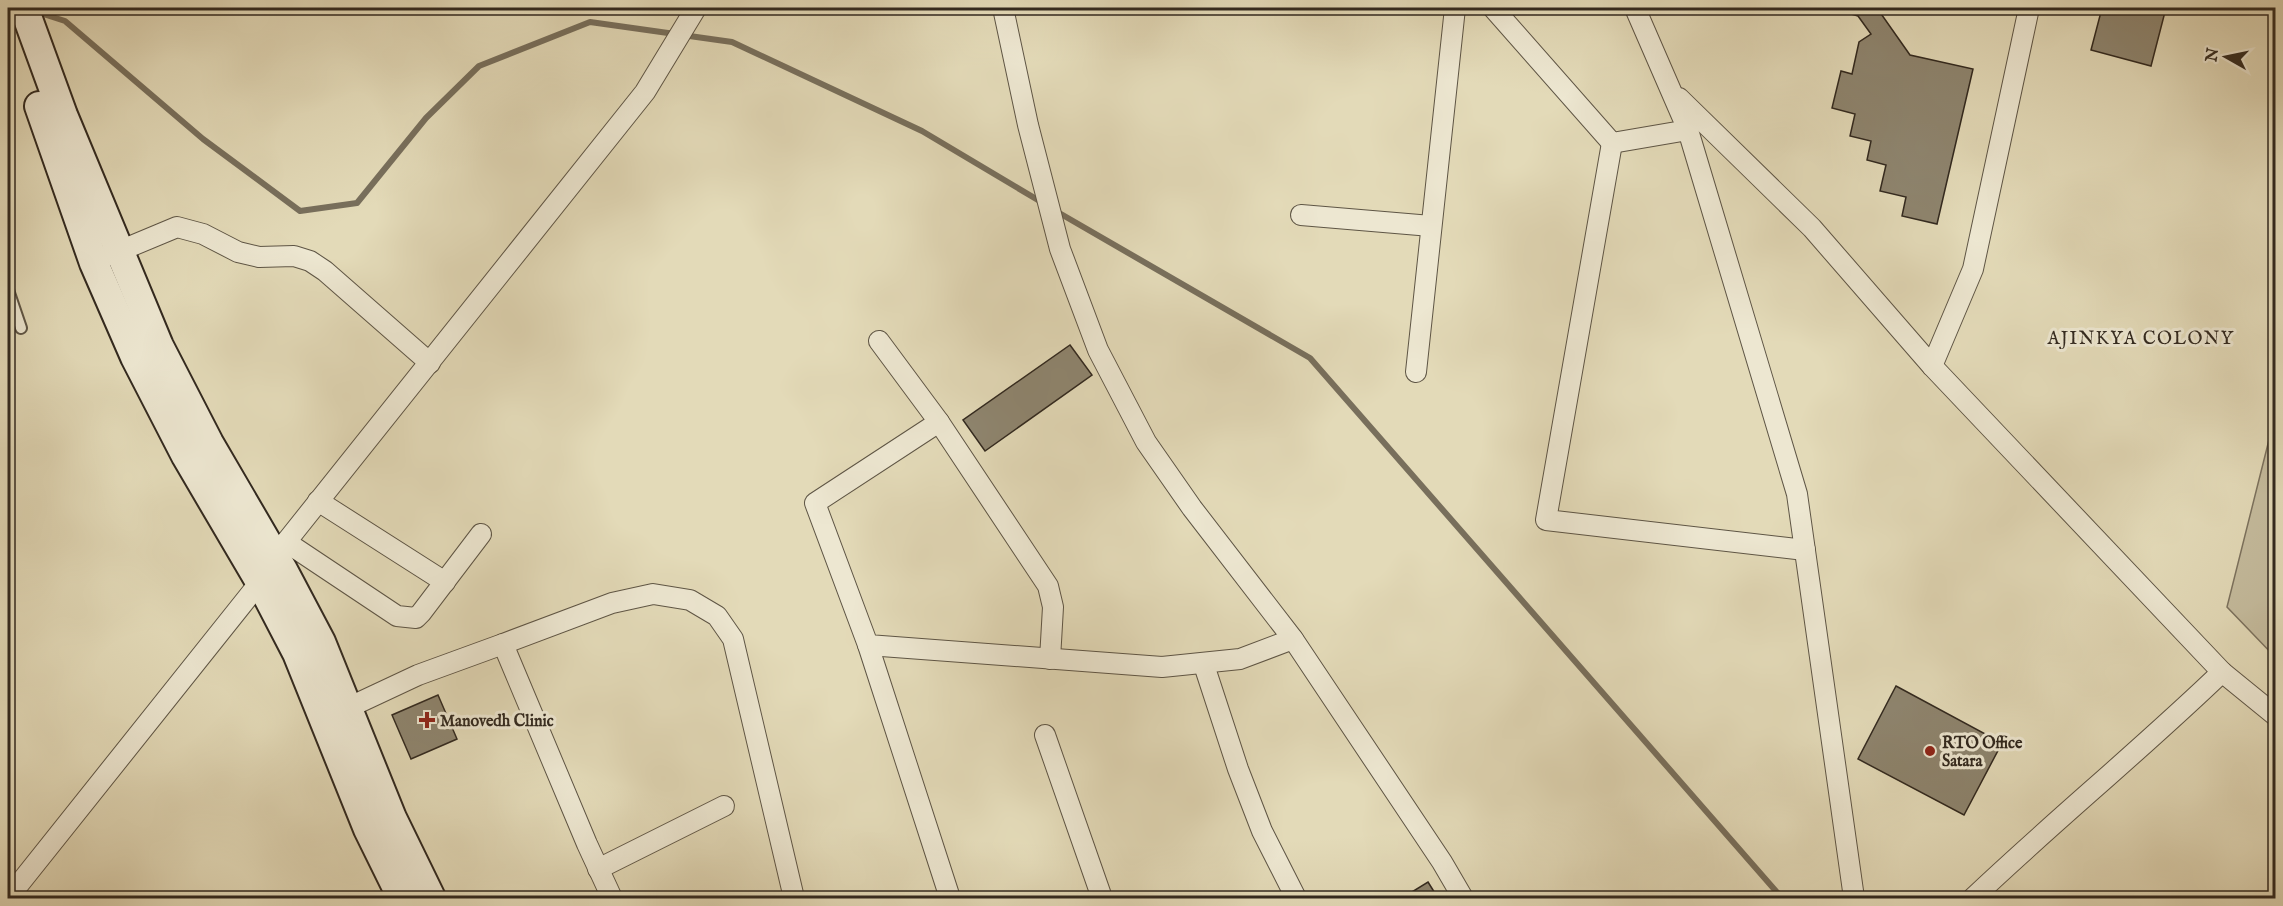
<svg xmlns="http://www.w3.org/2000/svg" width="2283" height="906" viewBox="0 0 2283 906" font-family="'IM FELL English',serif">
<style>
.green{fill:#c5bc9e;stroke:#7c725e;stroke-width:1.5}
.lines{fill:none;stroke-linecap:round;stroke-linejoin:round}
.stream{stroke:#786f5c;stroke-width:6}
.building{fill:#8e856f;stroke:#32291f;stroke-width:1.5}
.lane-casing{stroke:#5e5545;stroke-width:14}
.street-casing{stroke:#5e5545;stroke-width:22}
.secondary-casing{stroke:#32291f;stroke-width:32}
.lane{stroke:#ede7d1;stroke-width:10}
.street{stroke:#ede7d1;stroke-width:20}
.secondary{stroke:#ede7d1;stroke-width:28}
.poi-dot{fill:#8f2418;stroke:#ede7d1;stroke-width:2}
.labels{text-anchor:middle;stroke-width:6;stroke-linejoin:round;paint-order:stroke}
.poi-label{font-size:16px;font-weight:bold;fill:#32291f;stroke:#ede7d1;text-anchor:start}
.neighbourhood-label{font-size:18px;letter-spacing:1.5px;fill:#32291f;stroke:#ede7d1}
</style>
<rect width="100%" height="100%" fill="#e3dab8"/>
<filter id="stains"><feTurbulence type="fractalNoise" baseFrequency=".00333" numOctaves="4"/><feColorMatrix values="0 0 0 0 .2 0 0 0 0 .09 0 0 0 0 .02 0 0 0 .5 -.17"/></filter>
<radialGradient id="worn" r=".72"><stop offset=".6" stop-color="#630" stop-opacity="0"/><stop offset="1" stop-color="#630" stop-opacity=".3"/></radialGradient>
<polygon class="green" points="2275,416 2275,657 2227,607"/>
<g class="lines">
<g class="stream">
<polyline points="34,11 65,21 203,139 300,211 357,203 426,118 479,66 590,22 732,42 922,131 1043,203"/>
<polyline points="1054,210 1310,358 1782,898"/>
</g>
</g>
<g class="building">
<polygon points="1831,8 1877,8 1910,55 1973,69 1937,224 1902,216 1906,197 1880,191 1886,165 1867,160 1871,141 1850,136 1855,114 1832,108 1841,71 1852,74 1859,42 1871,34 1858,16"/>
<polygon points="2102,8 2166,8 2151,66 2091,50"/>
<polygon points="1070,345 1092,375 985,451 963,420"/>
<polygon points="1896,686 2002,743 1964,815 1858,759"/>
<polygon points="438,695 457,739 411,759 392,715"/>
<polygon points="1428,882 1438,898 1402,898"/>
</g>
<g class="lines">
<g class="lane-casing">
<polyline id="lane" points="8,290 21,328"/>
</g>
<g class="street-casing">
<g id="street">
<polyline points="1003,8 1028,125 1060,249 1098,350 1146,442 1192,508 1293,639 1442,862 1463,898"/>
<polyline points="1493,8 1612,143 1688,130"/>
<polyline points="1635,8 1688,130 1797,494 1854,898"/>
<polyline points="1679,98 1812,228 1932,366 2222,672 2276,716"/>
<polyline points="1612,143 1546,520 1805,550"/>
<polyline points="1301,215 1431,226"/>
<polyline points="110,255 177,227 203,234 238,252 259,257 294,256 310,261 325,271 430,363"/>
<polyline points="879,341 939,422 1048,586 1053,607 1050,659"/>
<polyline points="1932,366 1973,269 2029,8"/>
<polyline points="1416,372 1455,8"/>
<polyline points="939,422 815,503 868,645 1162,667 1240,659 1293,639"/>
<polyline points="318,501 445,582"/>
<polyline points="286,542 397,616 416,618 421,613 481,534"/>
<polyline points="868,645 950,898"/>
<polyline points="1204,665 1238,769 1262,831 1296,898"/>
<polyline points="339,712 418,675 503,644"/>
<polyline points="1045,735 1102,898"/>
<polyline points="598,869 724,806"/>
<polyline points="8,898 260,582 286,542 645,92 696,8"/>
<polyline points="612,898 587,844 503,644 612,603 653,594 690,600 717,616 733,639 794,898"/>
<path d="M 1973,898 C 2054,821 2141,750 2222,672"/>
</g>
</g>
<g class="secondary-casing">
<g id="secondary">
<polyline points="24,8 63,115 159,346 209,443 283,570 321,642 392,818 431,898"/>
<polyline points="39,106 94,263 135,357 186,456 260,582 297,653 368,829 402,898"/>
</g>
</g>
<use href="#lane" class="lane"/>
<use href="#street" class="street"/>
<use href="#secondary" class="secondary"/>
</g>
<g class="poi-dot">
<path d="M424 711h6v6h6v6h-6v6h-6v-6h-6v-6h6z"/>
<circle cx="1930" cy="751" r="6"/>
</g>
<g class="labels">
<g class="poi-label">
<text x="440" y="726">Manovedh Clinic</text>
<text x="1942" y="748">RTO Office<tspan x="1942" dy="18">Satara</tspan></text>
</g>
<g class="neighbourhood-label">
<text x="2141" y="344">AJINKYA COLONY</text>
</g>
</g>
<rect width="2283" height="906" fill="none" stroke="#e3dab8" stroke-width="30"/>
<rect x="9" y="9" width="2265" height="888" fill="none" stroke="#32291f" stroke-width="3"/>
<rect x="15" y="15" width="2253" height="876" fill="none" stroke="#32291f" stroke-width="1.5"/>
<g transform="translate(2226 57) rotate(279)" stroke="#ede7d1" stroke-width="4.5" paint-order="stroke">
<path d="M0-4.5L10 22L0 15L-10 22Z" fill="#32291f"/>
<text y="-9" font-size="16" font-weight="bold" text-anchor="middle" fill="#32291f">N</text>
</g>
<rect width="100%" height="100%" filter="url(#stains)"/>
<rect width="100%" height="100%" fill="url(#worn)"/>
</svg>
